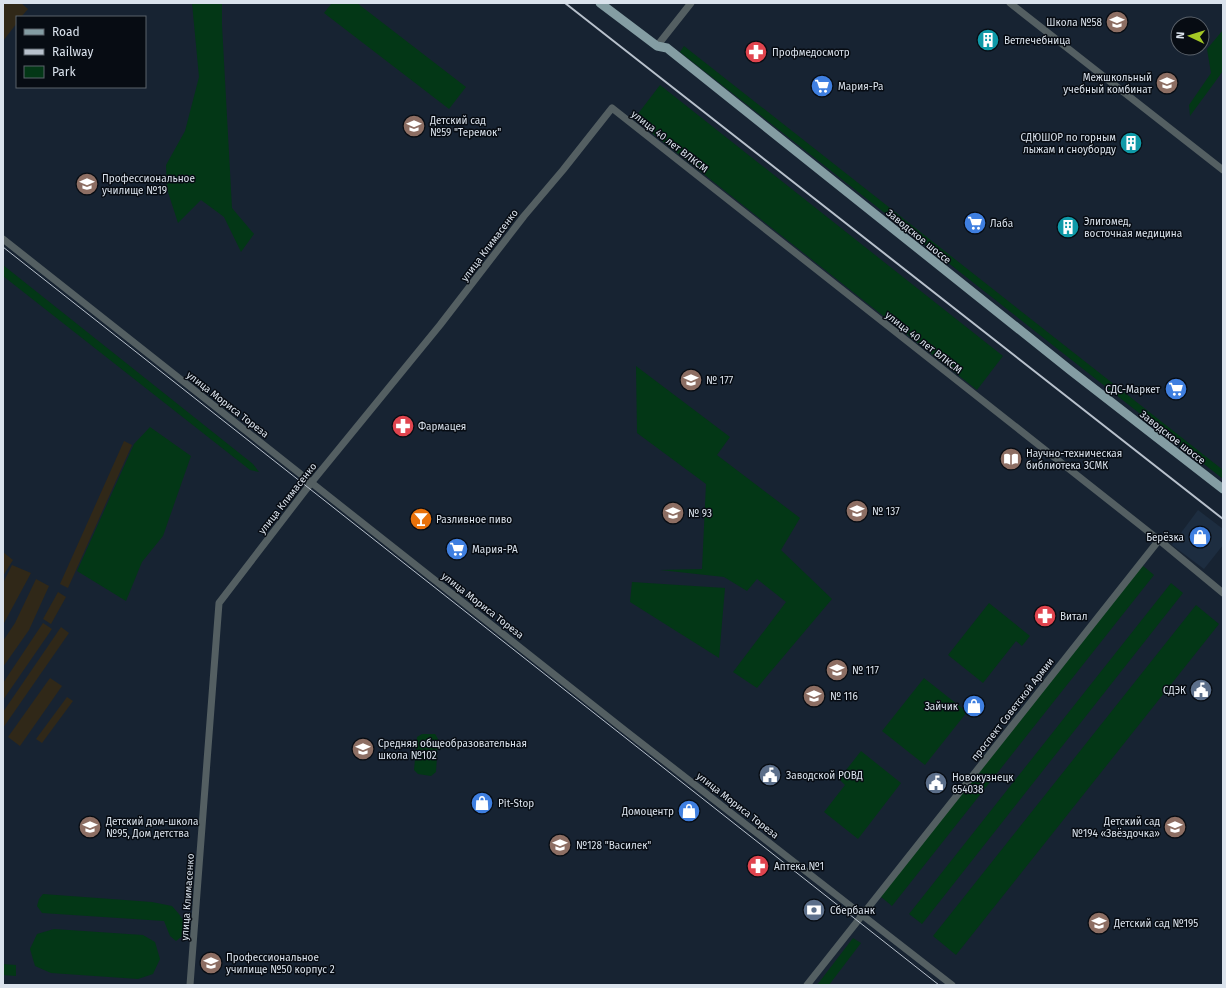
<svg xmlns="http://www.w3.org/2000/svg" width="1226" height="988" viewBox="0 0 1226 988" font-family="'Fira Sans',sans-serif">
<style>
.built{fill:#1d2d40}
.industrial{fill:#302818}
.green{fill:#033716}
.lines{fill:none;stroke-linecap:round;stroke-linejoin:round}
.minor{stroke:#545f62;stroke-width:7}
.major{stroke:#849da3;stroke-width:9}
.tram{stroke:#b8c1cc;stroke-width:1}
.rail{stroke:#b8c1cc;stroke-width:2}
.labels{text-anchor:middle;stroke-width:3;stroke-linejoin:round;paint-order:stroke}
.poi-label{font-size:10px;fill:#dae2ec;stroke:#070c13;text-anchor:start}
.street-label{font-size:10px;fill:#dae2ec;stroke:#070c13}
</style>
<rect width="100%" height="100%" fill="#172332"/>
<polygon class="built" points="1198,510 1223,529 1223,545 1204,569 1172,545"/>
<g class="industrial">
<polygon points="3,3 21,3 28,9 21,17 17,17 17,23 3,41"/>
<polygon points="124,441 132,445 68,588 60,584"/>
<polygon points="3,552 13,560 3,576"/>
<polygon points="12,565 31,573 3,625 3,583"/>
<polygon points="36,579 49,586 29,630 3,667 3,641 15,623"/>
<polygon points="58,592 66,597 51,624 43,619"/>
<polygon points="43,623 52,629 3,700 3,683"/>
<polygon points="61,627 69,633 3,728 3,712"/>
<polygon points="50,678 62,686 20,746 8,737"/>
<polygon points="67,697 73,701 42,743 36,739"/>
</g>
<g class="green">
<polygon points="192,3 222,3 222,25 232,208 254,234 241,252 224,217 201,200 178,223 167,189 166,165 185,131 199,77"/>
<polygon points="332,3 357,3 466,87 449,109 324,13"/>
<polygon points="1223,30 1223,71 1190,116 1189,105 1211,73 1207,49"/>
<polygon points="684,46 1223,470 1223,479 680,52"/>
<polygon points="660,85 1003,356 977,390 634,119"/>
<polygon points="3,265 253,464 259,472 250,470 3,276"/>
<polygon points="636,366 730,437 717,455 800,518 781,550 832,599 757,688 733,672 786,602 757,579 747,591 724,577 660,570 702,569 706,484 637,433"/>
<polygon points="150,427 191,456 163,536 142,562 126,601 77,571 134,444"/>
<polygon points="1142,565 1154,575 892,906 880,896"/>
<polygon points="632,582 725,588 719,658 630,602"/>
<polygon points="1171,583 1183,593 922,924 909,914"/>
<polygon points="989,603 1030,636 1022,646 1016,641 983,683 948,655"/>
<polygon points="1196,605 1219,624 956,955 933,936"/>
<polygon points="924,678 967,712 925,765 882,731"/>
<polygon points="422,734 435,734 438,739 436,772 431,776 418,774 414,770 417,737"/>
<polygon points="861,751 901,783 858,839 824,812 845,785 839,779"/>
<polygon points="43,894 152,902 172,906 179,914 186,925 185,934 176,941 170,936 164,921 42,913 37,906 39,899"/>
<polygon points="54,929 143,935 155,942 160,959 153,974 138,979 51,973 35,966 30,949 37,934"/>
<polygon points="853,938 861,943 829,985 817,985"/>
<polygon points="3,964 16,965 16,976 3,975"/>
</g>
<g class="lines">
<g class="minor">
<polyline points="1010,3 1223,170"/>
<polyline points="657,46 691,3"/>
<polyline points="3,239 627,732 952,985"/>
<polyline points="190,985 219,603 311,483 440,325 524,216 563,170 612,108 1159,540 1223,593"/>
<polyline points="807,985 1159,540"/>
</g>
<polyline class="major" points="600,3 657,46 667,48 1070,370 1223,489"/>
<polyline class="tram" points="3,247 939,985"/>
<polyline class="rail" points="565,3 1223,519"/>
</g>
<defs>
<g id="school-disc" transform="scale(1.15)"><circle r="9.5" fill="#8d6e63" stroke="#070c13"/><path d="M0-5L7-2L0 1L-7-2ZM-4 1L0 2.5L4 1V4Q0 6-4 4Z" fill="#fff"/></g>
<g id="building-disc" transform="scale(1.15)"><circle r="9.5" fill="#0f9aa8" stroke="#070c13"/><path d="M-4-6H4V6H1V3H-1V6H-4ZM-2.5-4.3h1.7v1.8h-1.7ZM.8-4.3h1.7v1.8H.8ZM-2.5-1h1.7V.8h-1.7ZM.8-1h1.7V.8H.8Z" fill="#fff"/></g>
<g id="pharmacy-disc" transform="scale(1.15)"><circle r="9.5" fill="#e0444e" stroke="#070c13"/><path d="M-2-6h4v4h4v4h-4v4h-4v-4h-4v-4h4Z" fill="#fff"/></g>
<g id="university-disc" transform="scale(1.15)"><circle r="9.5" fill="#8d6e63" stroke="#070c13"/><path d="M0-5L7-2L0 1L-7-2ZM-4 1L0 2.5L4 1V4Q0 6-4 4Z" fill="#fff"/></g>
<g id="supermarket-disc" transform="scale(1.15)"><circle r="9.5" fill="#3f7fe0" stroke="#070c13"/><path d="M-6-5.5h2.5l.6 2H6L4.5 2H-2.5L-4.4-4H-6ZM-1.5 3.2a1.3 1.3 0 1 0 .1 0ZM3 3.2a1.3 1.3 0 1 0 .1 0Z" fill="#fff"/></g>
<g id="library-disc" transform="scale(1.15)"><circle r="9.5" fill="#8d6e63" stroke="#070c13"/><path d="M-6-4Q-3-5.5-.7-3.5V5Q-3 3-6 4ZM6-4Q3-5.5 .7-3.5V5Q3 3 6 4Z" fill="#fff"/></g>
<g id="bar-disc" transform="scale(1.15)"><circle r="9.5" fill="#e8710a" stroke="#070c13"/><path d="M-6-5H6L.8 .8V4.5H3.5V6h-7V4.5H-.8V.8Z" fill="#fff"/></g>
<g id="shop-disc" transform="scale(1.15)"><circle r="9.5" fill="#3f7fe0" stroke="#070c13"/><path d="M-5-2.5h2.3a2.7 3.5 0 0 1 5.4 0H5L5.5 6h-11ZM-1.5-2.5h3a1.5 2.3 0 0 0-3 0Z" fill="#fff"/></g>
<g id="civic-disc" transform="scale(1.15)"><circle r="9.5" fill="#5c6f8a" stroke="#070c13"/><path d="M-.6-6.5H3V-4.5H.6V-3L4-1V1h2V6H-6V1h2V-1L-.6-3ZM-1.2 2.5V6h2.4V2.5Z" fill="#fff"/></g>
<g id="bank-disc" transform="scale(1.15)"><circle r="9.5" fill="#5c6f8a" stroke="#070c13"/><path d="M-6-4H6V4H-6ZM0-2.3a2.3 2.3 0 1 0 0 4.6a2.3 2.3 0 1 0 0-4.6Z" fill="#fff"/></g>
</defs>
<g fill-rule="evenodd">
<use href="#school-disc" x="1117" y="22"/>
<use href="#building-disc" x="988" y="40"/>
<use href="#pharmacy-disc" x="756" y="52"/>
<use href="#university-disc" x="1167" y="83"/>
<use href="#supermarket-disc" x="822" y="86"/>
<use href="#school-disc" x="414" y="126"/>
<use href="#building-disc" x="1131" y="143"/>
<use href="#university-disc" x="87" y="184"/>
<use href="#supermarket-disc" x="975" y="223"/>
<use href="#building-disc" x="1068" y="227"/>
<use href="#school-disc" x="691" y="380"/>
<use href="#supermarket-disc" x="1176" y="389"/>
<use href="#pharmacy-disc" x="403" y="426"/>
<use href="#library-disc" x="1011" y="459"/>
<use href="#school-disc" x="857" y="511"/>
<use href="#school-disc" x="673" y="513"/>
<use href="#bar-disc" x="421" y="519"/>
<use href="#shop-disc" x="1200" y="537"/>
<use href="#supermarket-disc" x="457" y="549"/>
<use href="#pharmacy-disc" x="1045" y="616"/>
<use href="#school-disc" x="837" y="670"/>
<use href="#civic-disc" x="1201" y="690"/>
<use href="#school-disc" x="814" y="696"/>
<use href="#shop-disc" x="974" y="706"/>
<use href="#school-disc" x="363" y="749"/>
<use href="#civic-disc" x="770" y="775"/>
<use href="#civic-disc" x="936" y="783"/>
<use href="#shop-disc" x="482" y="803"/>
<use href="#shop-disc" x="689" y="811"/>
<use href="#school-disc" x="90" y="827"/>
<use href="#school-disc" x="1175" y="827"/>
<use href="#school-disc" x="560" y="845"/>
<use href="#pharmacy-disc" x="758" y="866"/>
<use href="#bank-disc" x="814" y="910"/>
<use href="#school-disc" x="1099" y="923"/>
<use href="#university-disc" x="211" y="963"/>
</g>
<g class="labels">
<g class="poi-label">
<text x="1102" y="26" text-anchor="end">Школа №58</text>
<text x="1004" y="44">Ветлечебница</text>
<text x="772" y="56">Профмедосмотр</text>
<text x="1152" y="81" text-anchor="end">Межшкольный<tspan x="1152" dy="12">учебный комбинат</tspan></text>
<text x="838" y="90">Мария-Ра</text>
<text x="430" y="124">Детский сад<tspan x="430" dy="12">№59 "Теремок"</tspan></text>
<text x="1116" y="141" text-anchor="end">СДЮШОР по горным<tspan x="1116" dy="12">лыжам и сноуборду</tspan></text>
<text x="102" y="182">Профессиональное<tspan x="102" dy="12">училище №19</tspan></text>
<text x="1084" y="225">Элигомед,<tspan x="1084" dy="12">восточная медицина</tspan></text>
<text x="990" y="227">Лаба</text>
<text x="706" y="384">№ 177</text>
<text x="1160" y="393" text-anchor="end">СДС-Маркет</text>
<text x="418" y="430">Фармацея</text>
<text x="1026" y="457">Научно-техническая<tspan x="1026" dy="12">библиотека ЗСМК</tspan></text>
<text x="872" y="515">№ 137</text>
<text x="688" y="517">№ 93</text>
<text x="436" y="523">Разливное пиво</text>
<text x="1184" y="541" text-anchor="end">Берёзка</text>
<text x="472" y="553">Мария-РА</text>
<text x="1060" y="620">Витал</text>
<text x="852" y="674">№ 117</text>
<text x="1186" y="694" text-anchor="end">СДЭК</text>
<text x="830" y="700">№ 116</text>
<text x="958" y="710" text-anchor="end">Зайчик</text>
<text x="378" y="747">Средняя общеобразовательная<tspan x="378" dy="12">школа №102</tspan></text>
<text x="786" y="779">Заводской РОВД</text>
<text x="952" y="781">Новокузнецк<tspan x="952" dy="12">654038</tspan></text>
<text x="498" y="807">Pit-Stop</text>
<text x="674" y="815" text-anchor="end">Домоцентр</text>
<text x="106" y="825">Детский дом-школа<tspan x="106" dy="12">№95, Дом детства</tspan></text>
<text x="1160" y="825" text-anchor="end">Детский сад<tspan x="1160" dy="12">№194 «Звёздочка»</tspan></text>
<text x="576" y="849">№128 "Василек"</text>
<text x="774" y="870">Аптека №1</text>
<text x="830" y="914">Сбербанк</text>
<text x="1114" y="927">Детский сад №195</text>
<text x="226" y="961">Профессиональное<tspan x="226" dy="12">училище №50 корпус 2</tspan></text>
</g>
<g class="street-label">
<text transform="translate(670 141) rotate(38)" y="4">улица 40 лет ВЛКСМ</text>
<text transform="translate(919 236) rotate(39)" y="4">Заводское шоссе</text>
<text transform="translate(489 245) rotate(-53)" y="4">улица Климасенко</text>
<text transform="translate(924 342) rotate(38)" y="4">улица 40 лет ВЛКСМ</text>
<text transform="translate(228 404) rotate(38)" y="4">улица Мориса Тореза</text>
<text transform="translate(1173 437) rotate(38)" y="4">Заводское шоссе</text>
<text transform="translate(287 498) rotate(-52)" y="4">улица Климасенко</text>
<text transform="translate(483 605) rotate(38)" y="4">улица Мориса Тореза</text>
<text transform="translate(1012 709) rotate(-52)" y="4">проспект Советской Армии</text>
<text transform="translate(738 805) rotate(38)" y="4">улица Мориса Тореза</text>
<text transform="translate(187 897) rotate(-86)" y="4">улица Климасенко</text>
</g>
</g>
<rect width="1226" height="988" fill="none" stroke="#dae2ec" stroke-width="8"/>
<rect x="16" y="16" width="130" height="72" fill="#070c13" stroke="#5b626a"/>
<rect x="24" y="29" width="20" height="6" fill="#849da3" stroke="#5b626a"/>
<text x="52" y="36" font-size="12" fill="#dae2ec">Road</text>
<rect x="24" y="49" width="20" height="6" fill="#b8c1cc" stroke="#5b626a"/>
<text x="52" y="56" font-size="12" fill="#dae2ec">Railway</text>
<rect x="24" y="66" width="20" height="12" fill="#033716" stroke="#5b626a"/>
<text x="52" y="76" font-size="12" fill="#dae2ec">Park</text>
<g transform="translate(1190 36) rotate(274)"><circle r="19" fill="#070c13" stroke="#5b626a"/>
<path d="M0-3L7 15L0 10L-7 15Z" fill="#a4c825"/>
<text y="-6" font-size="11" font-weight="bold" text-anchor="middle" fill="#dae2ec">N</text>
</g>
</svg>
